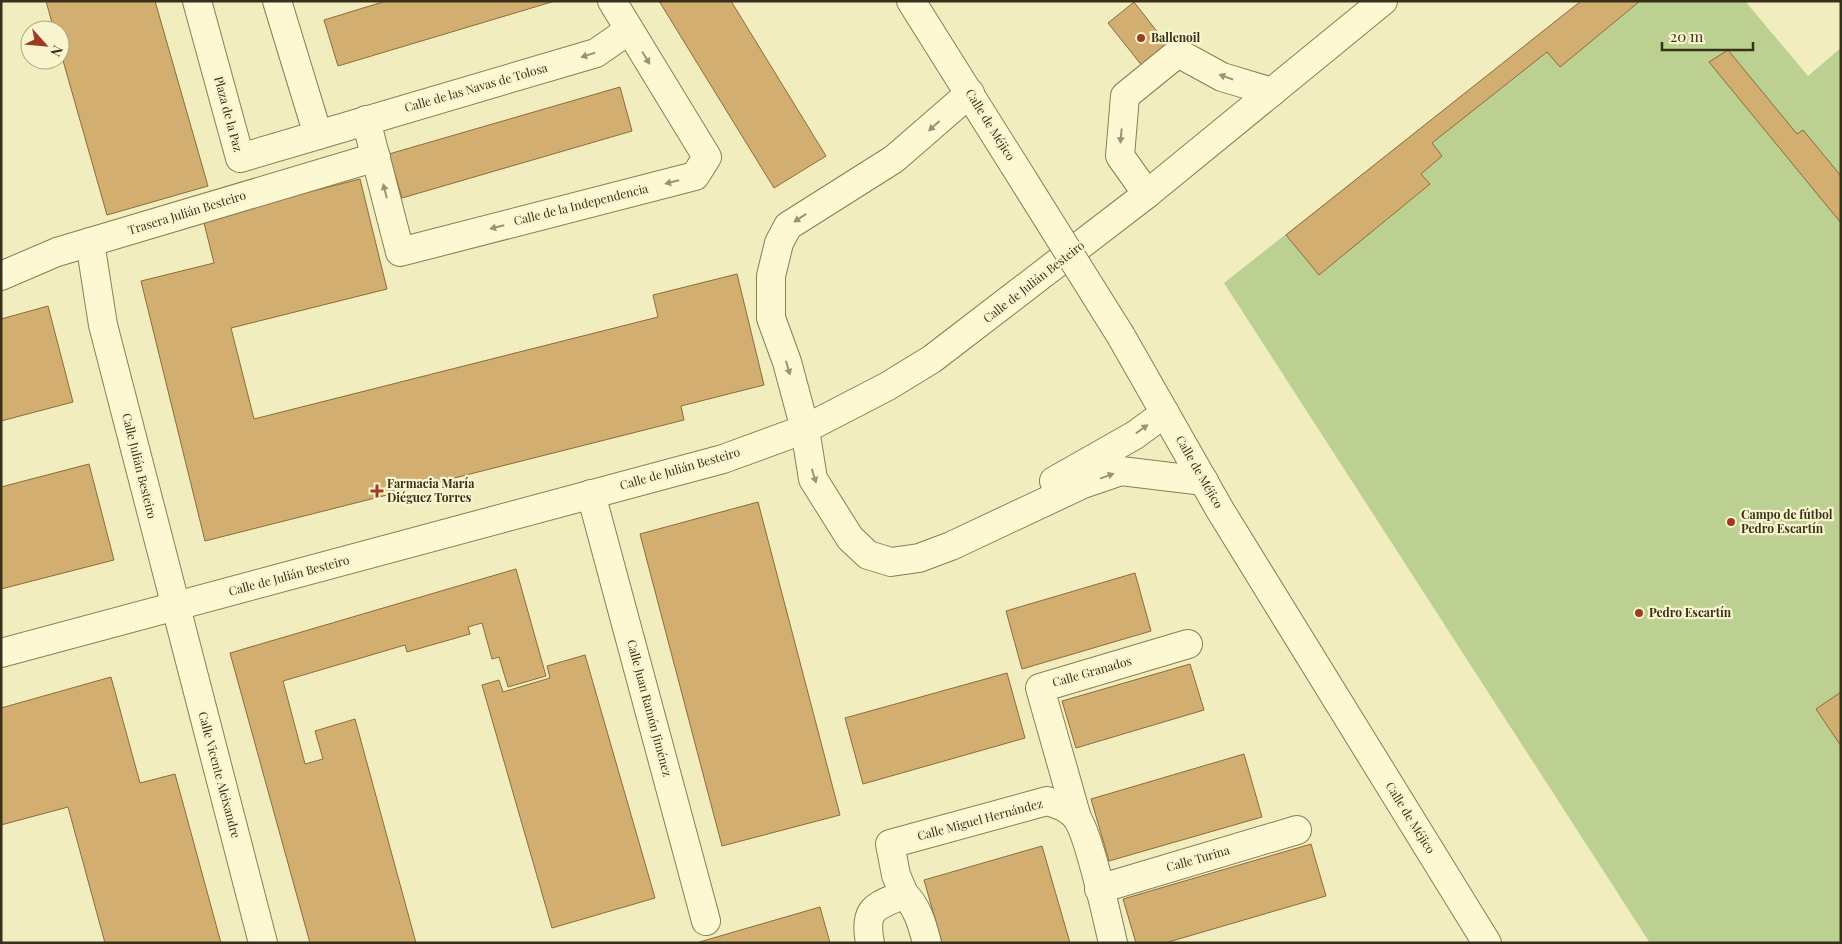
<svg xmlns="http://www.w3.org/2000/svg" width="1842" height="944" viewBox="0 0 1842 944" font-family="'Playfair Display',serif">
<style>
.green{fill:#bbd091}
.building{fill:#d2ae71;stroke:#8c6c3a}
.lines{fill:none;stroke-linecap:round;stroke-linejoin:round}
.minor-casing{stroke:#8b7d55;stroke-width:30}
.minor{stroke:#fbf8d2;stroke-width:28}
.minor-bridge-casing{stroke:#8b7d55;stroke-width:30;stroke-linecap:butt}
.minor-bridge{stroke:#fbf8d2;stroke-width:28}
.oneway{fill:#9a9476}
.poi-dot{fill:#9e3b21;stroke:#f8f5ce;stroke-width:2}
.labels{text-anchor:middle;stroke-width:4.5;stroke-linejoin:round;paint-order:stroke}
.poi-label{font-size:12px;font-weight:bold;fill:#39301b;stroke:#f8f5ce;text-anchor:start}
.street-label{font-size:12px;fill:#39301b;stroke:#f8f5ce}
</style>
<rect width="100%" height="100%" fill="#f1edbe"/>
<polygon class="green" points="1581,1 1745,1 1808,76 1841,48 1841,943 1650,943 1224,283"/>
<g class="building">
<polygon points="46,1 155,1 208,186 107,215 60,50 60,30 54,30"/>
<polygon points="386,1 555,1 338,66 324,20"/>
<polygon points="659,1 731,1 826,156 774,188"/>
<polygon points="1581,1 1640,1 1560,67 1547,52 1432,143 1442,156 1421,174 1430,184 1319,275 1286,235"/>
<polygon points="1134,2 1173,52 1147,72 1108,23"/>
<polygon points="1728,50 1797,134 1803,130 1841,176 1841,223 1709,62"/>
<polygon points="620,87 632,131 402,198 389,154"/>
<polygon points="360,179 387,289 231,328 254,419 658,317 653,295 737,274 764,385 681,406 684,420 205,541 141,281 214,263 203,219"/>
<polygon points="48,306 73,402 1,421 1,319"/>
<polygon points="89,464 114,560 1,589 1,487"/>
<polygon points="758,502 840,815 722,846 640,534"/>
<polygon points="516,569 546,676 508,687 499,657 492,659 482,623 468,627 470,634 407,652 405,645 283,681 305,764 323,759 315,731 355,719 416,943 310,943 230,653"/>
<polygon points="1135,573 1151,631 1022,669 1006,611"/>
<polygon points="585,655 655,898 552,928 482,685 499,680 503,692 550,678 547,666"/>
<polygon points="1190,664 1204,710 1076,748 1062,701"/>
<polygon points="1007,673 1025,738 863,784 845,718"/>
<polygon points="111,677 140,783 175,774 221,943 105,943 68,807 1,825 1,708"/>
<polygon points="1841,692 1841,746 1816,709"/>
<polygon points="1244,754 1262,817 1109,861 1091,799"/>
<polygon points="1311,844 1326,896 1165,943 1136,943 1123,899"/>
<polygon points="1042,846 1070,943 942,943 924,880"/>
<polygon points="820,907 830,943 696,943"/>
</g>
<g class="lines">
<g class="minor-casing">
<g id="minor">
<polyline points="197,1 240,158 318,135 277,1"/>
<polyline points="911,1 1014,165"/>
<polyline points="970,93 894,159 788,226 779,243 771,276 771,318 787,362 805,429 813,479 850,538 868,555 891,562 919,558 951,546 1083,484 1121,471 1204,481"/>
<polyline points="366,120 400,252 695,176 707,157 612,1"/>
<polyline points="318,135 596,53 629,30"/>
<polyline points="1147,194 1120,156 1125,96 1178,53 1222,77 1272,92"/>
<polyline points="90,242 103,325 263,943"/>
<polyline points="1,276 57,252 376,157"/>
<polyline points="1121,336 1220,510 1487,943"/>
<polyline points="1054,481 1135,435 1165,413"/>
<polyline points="591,494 706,921"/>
<polyline points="1,653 723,459 805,429 888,386 932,359 1147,194 1383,1"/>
<polyline points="1077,818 1040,688 1188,644"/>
<polyline points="1099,889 1297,830"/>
<path d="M 904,894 L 896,875 L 890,844 L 1047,801 C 1059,805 1068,807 1076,817 C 1089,833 1107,918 1113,943"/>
<path d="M 870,943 C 863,906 877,907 904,894 C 918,908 922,924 927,943"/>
</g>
</g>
<use href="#minor" class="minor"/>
<g class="minor-bridge-casing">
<polyline id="minor-bridge" points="1014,165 1121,336"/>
</g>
<use href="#minor-bridge" class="minor-bridge"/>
</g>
<defs><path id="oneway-solid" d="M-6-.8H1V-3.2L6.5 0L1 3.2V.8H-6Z" transform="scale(1.25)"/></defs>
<g class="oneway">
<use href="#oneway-solid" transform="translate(588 55) rotate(163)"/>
<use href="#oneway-solid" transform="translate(646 58) rotate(59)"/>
<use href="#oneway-solid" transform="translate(1226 77) rotate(-161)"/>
<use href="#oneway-solid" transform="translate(934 126) rotate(138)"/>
<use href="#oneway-solid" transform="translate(1121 136) rotate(95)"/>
<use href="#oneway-solid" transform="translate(672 182) rotate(166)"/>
<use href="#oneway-solid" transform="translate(385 191) rotate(-104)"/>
<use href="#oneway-solid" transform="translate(800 218) rotate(147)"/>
<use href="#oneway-solid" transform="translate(497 227) rotate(166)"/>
<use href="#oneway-solid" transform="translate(788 368) rotate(74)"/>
<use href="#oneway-solid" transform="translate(1142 429) rotate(-36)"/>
<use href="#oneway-solid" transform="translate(814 476) rotate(73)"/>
<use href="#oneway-solid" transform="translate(1107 476) rotate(-20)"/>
</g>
<g class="poi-dot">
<circle cx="1141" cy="38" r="5"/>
<path d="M374.5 483.5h5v5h5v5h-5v5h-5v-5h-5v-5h5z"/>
<circle cx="1731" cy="522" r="5"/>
<circle cx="1639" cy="613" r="5"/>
</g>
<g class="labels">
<g class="poi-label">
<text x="1151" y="42">Ballenoil</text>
<text x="387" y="488">Farmacia María<tspan x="387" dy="14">Diéguez Torres</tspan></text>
<text x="1741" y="519">Campo de fútbol<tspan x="1741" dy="14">Pedro Escartín</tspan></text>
<text x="1649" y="617">Pedro Escartín</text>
</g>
<g class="street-label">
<text transform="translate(476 88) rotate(-16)" y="4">Calle de las Navas de Tolosa</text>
<text transform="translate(228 114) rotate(75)" y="4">Plaza de la Paz</text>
<text transform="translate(990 125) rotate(58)" y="4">Calle de Méjico</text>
<text transform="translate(581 205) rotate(-14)" y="4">Calle de la Independencia</text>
<text transform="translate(187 213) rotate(-17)" y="4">Trasera Julián Besteiro</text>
<text transform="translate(1034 282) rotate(-38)" y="4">Calle de Julián Besteiro</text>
<text transform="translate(139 466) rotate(76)" y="4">Calle Julián Besteiro</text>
<text transform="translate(680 469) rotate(-16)" y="4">Calle de Julián Besteiro</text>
<text transform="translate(1199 472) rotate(60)" y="4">Calle de Méjico</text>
<text transform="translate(289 576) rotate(-15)" y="4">Calle de Julián Besteiro</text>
<text transform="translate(1092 672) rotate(-16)" y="4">Calle Granados</text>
<text transform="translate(649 708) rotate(75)" y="4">Calle Juan Ramón Jiménez</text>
<text transform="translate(219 775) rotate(75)" y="4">Calle Vicente Aleixandre</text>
<text transform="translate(1410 818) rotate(58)" y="4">Calle de Méjico</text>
<text transform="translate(980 820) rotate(-15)" y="4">Calle Miguel Hernández</text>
<text transform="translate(1198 859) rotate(-16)" y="4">Calle Turina</text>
</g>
</g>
<rect width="1842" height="944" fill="none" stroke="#39301b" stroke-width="5"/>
<g transform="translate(45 45) rotate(117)"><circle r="24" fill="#f8f5ce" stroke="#aca686"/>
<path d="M0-4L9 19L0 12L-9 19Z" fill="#9e3b21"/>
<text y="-8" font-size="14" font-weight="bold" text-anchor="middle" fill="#39301b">N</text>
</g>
<path d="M1662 42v8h91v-8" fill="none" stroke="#39301b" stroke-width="2.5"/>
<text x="1670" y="42" font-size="15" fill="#39301b" stroke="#f8f5ce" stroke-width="4" paint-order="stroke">20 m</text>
</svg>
